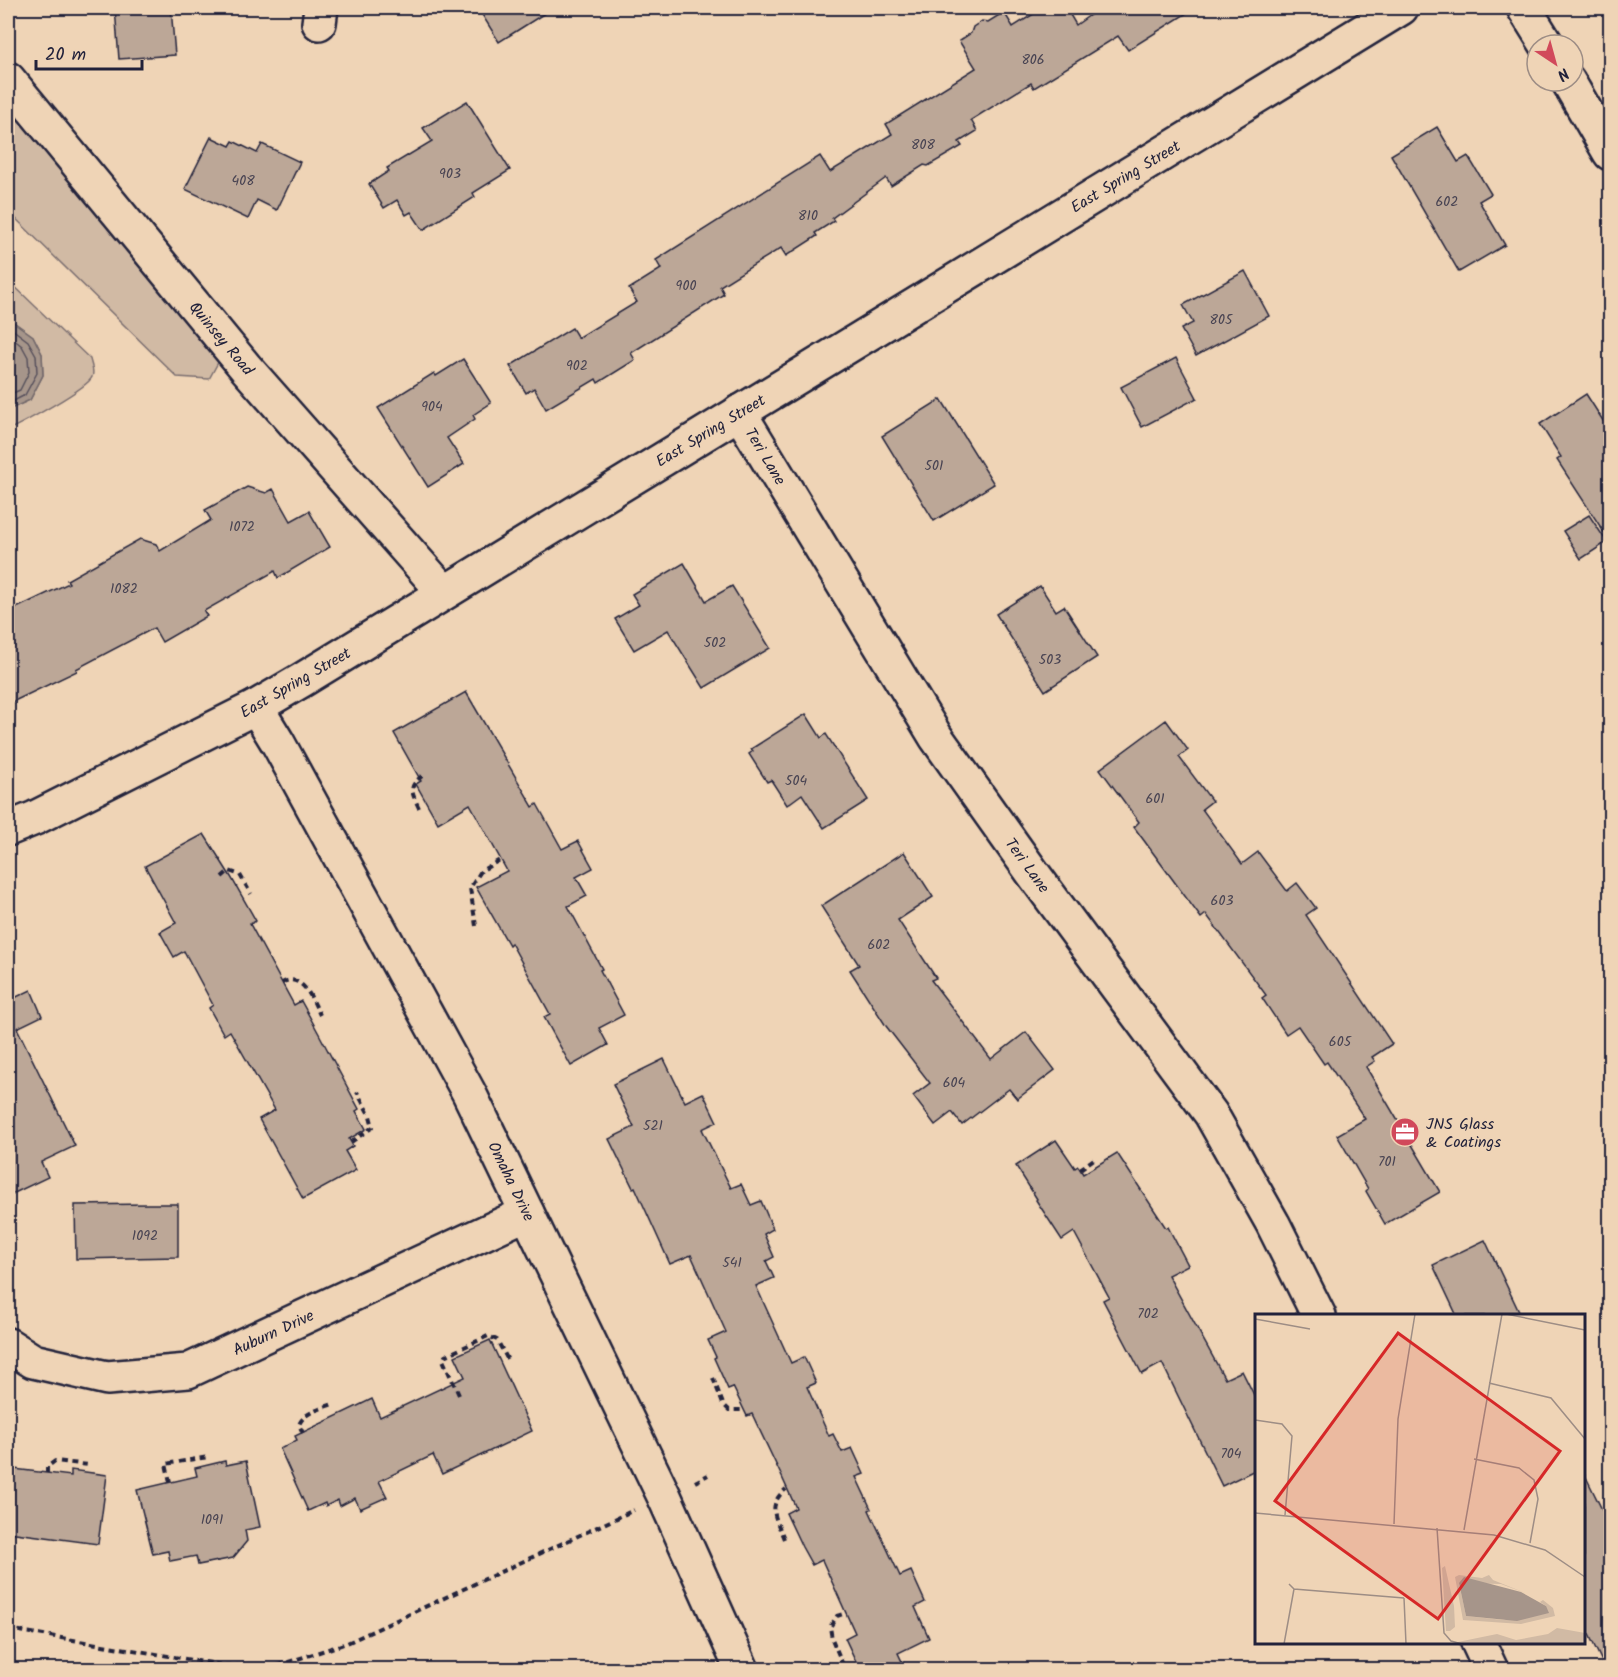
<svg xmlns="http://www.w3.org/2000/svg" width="1618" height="1677" viewBox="0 0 1618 1677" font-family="Kalam,sans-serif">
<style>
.green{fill:#d1baa4;stroke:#7a6e70;stroke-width:1.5}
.water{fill:#a6958a;stroke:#71676a;stroke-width:1.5}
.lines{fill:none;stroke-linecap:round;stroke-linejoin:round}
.shore{stroke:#57505b;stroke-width:1.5}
.building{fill:#bca797;stroke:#22223b;stroke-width:1.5}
.street-casing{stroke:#22223b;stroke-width:38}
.path{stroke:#22223b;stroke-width:4;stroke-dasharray:6 4.5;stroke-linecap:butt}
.street{stroke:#efd4b6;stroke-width:33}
.labels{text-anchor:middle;stroke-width:4.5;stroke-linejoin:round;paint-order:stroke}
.number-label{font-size:14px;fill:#484352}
.street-label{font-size:16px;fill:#22223b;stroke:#efd4b6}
.poi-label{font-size:16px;fill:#22223b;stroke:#efd4b6;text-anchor:start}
.inset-road{fill:none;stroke:#9d8d85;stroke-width:1.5}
.view{fill:#d62828;fill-opacity:0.15;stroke:#d62828;stroke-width:3}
.inset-edge{fill:none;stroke:#22223b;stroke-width:3}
</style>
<rect width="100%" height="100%" fill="#efd4b6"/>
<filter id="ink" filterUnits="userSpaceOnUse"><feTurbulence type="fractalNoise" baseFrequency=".0167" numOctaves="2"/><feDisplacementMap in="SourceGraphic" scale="12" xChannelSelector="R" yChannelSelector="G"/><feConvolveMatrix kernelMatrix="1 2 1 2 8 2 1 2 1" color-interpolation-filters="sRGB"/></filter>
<g filter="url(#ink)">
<g class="green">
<polygon points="8,99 222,355 209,379 177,377 8,211"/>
<path d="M 8,280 L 90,359 C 91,365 95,372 92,377 C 88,388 21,424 8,430 L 8,410 L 30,400 L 43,375 L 42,354 L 33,336 L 8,318 Z"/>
</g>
<polygon class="water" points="8,318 33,336 42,354 43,375 30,400 8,410"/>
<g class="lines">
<g class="shore">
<polyline points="8,326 28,341 36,355 37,373 25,395 8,404"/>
<polyline points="8,335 22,346 28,357 29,372 20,390 8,395"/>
</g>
</g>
<g class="building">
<polygon points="115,8 171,8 175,55 119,59"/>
<polygon points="478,8 553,8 499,42"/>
<polygon points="1043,8 1066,8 1076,25 1100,8 1195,8 1128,50 1118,36 1034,88 1031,83 971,120 977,131 959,142 962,146 928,166 924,165 891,186 886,178 832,218 834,221 815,233 817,236 786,256 781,248 720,286 724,294 631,353 635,360 598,383 596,379 546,409 534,388 526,393 510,366 572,328 578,338 637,302 629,289 661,269 656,260 820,156 830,172 892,134 886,124 976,68 959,41 971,33 973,27 982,21 988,22 1004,12 1013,27"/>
<polygon points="467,101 510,170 473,193 475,197 423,230 411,212 406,215 397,200 384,208 369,184 389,171 387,168 432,141 423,128"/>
<polygon points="1437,127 1458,162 1468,156 1491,194 1479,201 1505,245 1459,272 1391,155"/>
<polygon points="211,137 230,146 233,141 257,153 262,144 300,162 277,210 257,200 248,219 185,189"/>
<polygon points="1245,271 1269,316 1196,356 1181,329 1193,323 1183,305"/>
<polygon points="1176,358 1197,398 1142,427 1121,387"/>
<polygon points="463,359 491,403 473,415 475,419 447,438 464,464 428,487 378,408 434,373 436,376"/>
<polygon points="1586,394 1611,433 1611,543 1557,460 1561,457 1540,424"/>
<polygon points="941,399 994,484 934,521 882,436"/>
<polygon points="247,487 266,493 273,489 291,521 309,511 330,547 278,578 275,571 204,611 207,616 162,642 154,628 76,669 77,671 8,704 8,612 69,583 67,580 140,539 156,544 160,551 211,520 205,510"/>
<polygon points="1589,515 1607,542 1581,559 1563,531"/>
<polygon points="684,563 706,601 732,586 770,648 704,688 668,630 634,650 615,619 639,605 632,594"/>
<polygon points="1040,586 1056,611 1064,606 1097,657 1045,691 996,614"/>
<polygon points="466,692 533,807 537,804 562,849 578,841 593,868 576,877 587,896 568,906 602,969 600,970 624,1015 599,1028 608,1045 571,1066 544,1017 550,1014 511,943 509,945 476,887 507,871 470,804 438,823 416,784 421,781 394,733"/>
<polygon points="806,714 821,738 826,734 868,800 824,828 802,794 787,805 771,780 767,782 749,754 753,751 751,749"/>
<polygon points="1166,720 1188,750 1179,757 1212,801 1202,809 1242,864 1258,852 1287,891 1297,883 1316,908 1306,915 1392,1044 1372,1057 1375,1061 1366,1067 1440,1192 1385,1224 1366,1191 1368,1189 1337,1135 1365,1119 1327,1062 1324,1064 1298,1026 1286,1034 1262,998 1266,995 1206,914 1201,918 1176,884 1134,827 1139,822 1100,769"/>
<polygon points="204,834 231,877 256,921 250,924 294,1005 301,1001 318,1032 359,1109 356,1111 366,1129 349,1139 353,1146 345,1151 356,1170 303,1199 259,1119 275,1110 230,1031 224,1035 209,1008 213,1005 184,951 174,957 160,932 176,923 145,866"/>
<polygon points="904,852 933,897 898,920 936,978 931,980 991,1059 1026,1032 1055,1070 1017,1099 1009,1089 962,1125 952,1112 935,1125 913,1096 930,1083 886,1026 850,970 859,965 821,906"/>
<polygon points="31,990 42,1016 17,1028 75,1146 41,1162 48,1177 8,1196 8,1001"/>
<polygon points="664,1059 685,1102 703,1093 717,1122 702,1129 731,1188 741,1184 751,1205 761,1201 773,1229 764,1234 774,1257 766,1261 774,1278 756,1286 791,1363 804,1357 816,1383 807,1387 829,1436 833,1434 842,1452 852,1448 864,1474 856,1477 871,1509 869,1510 900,1576 911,1571 925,1602 915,1607 929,1638 898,1653 906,1670 860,1670 845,1638 855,1633 822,1560 812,1565 802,1547 786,1513 796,1508 781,1475 752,1414 747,1416 733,1387 728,1389 714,1358 716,1357 708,1340 726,1332 691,1255 670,1264 635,1187 633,1188 609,1139 634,1127 613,1084"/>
<polygon points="1056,1140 1075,1168 1078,1166 1083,1174 1117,1153 1166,1228 1168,1227 1188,1265 1168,1275 1225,1379 1242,1371 1257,1401 1257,1469 1222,1486 1162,1363 1142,1374 1103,1300 1109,1297 1074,1232 1062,1240 1036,1200 1037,1199 1016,1166"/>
<polygon points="148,1204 178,1204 178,1257 76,1259 75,1205"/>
<polygon points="1485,1240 1521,1316 1457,1316 1433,1265"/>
<polygon points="490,1340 532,1431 442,1474 433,1455 379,1481 387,1497 360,1509 355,1498 340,1506 338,1500 326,1506 325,1503 308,1511 280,1449 297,1440 295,1436 372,1399 380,1417 465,1377 455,1356"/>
<polygon points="225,1461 226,1465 246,1461 260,1527 245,1530 247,1541 233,1558 198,1565 196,1556 170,1561 168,1551 153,1554 137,1490 197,1476 195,1468"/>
<polygon points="14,1469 71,1476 71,1470 107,1475 98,1544 8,1532"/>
<polygon points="1584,1473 1611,1528 1611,1670 1606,1670 1584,1624"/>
</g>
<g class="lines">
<g class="street-casing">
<g id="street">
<polyline points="1524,8 1547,45"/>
<polyline points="319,23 321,8"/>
<polyline points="8,79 246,368 444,592"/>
<polyline points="1568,81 1610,153"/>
<polyline points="739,412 936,737 1032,872 1211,1114 1273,1224 1319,1316"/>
<polyline points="256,707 278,743 469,1093 664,1496 742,1670"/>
<polyline points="8,829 35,818 256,707 302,680 1401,8"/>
<polyline points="8,1345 33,1361 107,1378 188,1371 527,1213"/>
<polyline points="1478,1642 1491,1670"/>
</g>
</g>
<g class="path">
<path d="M 419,808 C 410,789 408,786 426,773"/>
<polyline points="222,877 229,871 240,875 251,894"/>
<polyline points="476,926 470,888 481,871 500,860"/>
<path d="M 282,983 C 302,971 313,1001 320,1015"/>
<polyline points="351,1142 373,1127 370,1116 357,1092"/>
<polyline points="1080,1169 1097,1157"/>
<polyline points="713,1378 723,1404 729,1410 744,1410"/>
<polyline points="459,1395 443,1360 445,1356 488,1336 497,1340 509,1362"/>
<path d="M 303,1433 L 299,1425 C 303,1412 324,1408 335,1403"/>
<polyline points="47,1473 47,1467 55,1461 88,1465"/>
<polyline points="170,1482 166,1464 208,1457"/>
<polyline points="695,1482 708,1475"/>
<path d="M 784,1539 C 776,1518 766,1506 786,1489"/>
<polyline points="8,1629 222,1665 273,1667 347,1643 634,1510"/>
<polyline points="843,1665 832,1639 830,1627 837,1616 846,1613"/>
</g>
<use href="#street" class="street"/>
</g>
</g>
<defs>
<g id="office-disc" transform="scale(1.5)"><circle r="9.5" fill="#d1495b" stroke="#efd4b6"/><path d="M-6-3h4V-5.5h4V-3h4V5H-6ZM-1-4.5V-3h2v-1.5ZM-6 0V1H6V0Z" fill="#fff"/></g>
</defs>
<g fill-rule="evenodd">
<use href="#office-disc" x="1405" y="1132"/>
</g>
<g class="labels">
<g class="number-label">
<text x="1033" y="64">806</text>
<text x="923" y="149">808</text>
<text x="450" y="178">903</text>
<text x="243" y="185">408</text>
<text x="1447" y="206">602</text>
<text x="808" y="220">810</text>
<text x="686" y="290">900</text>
<text x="1221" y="324">805</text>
<text x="577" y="370">902</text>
<text x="432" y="411">904</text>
<text x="934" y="470">501</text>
<text x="242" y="531">1072</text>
<text x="124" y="593">1082</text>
<text x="715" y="647">502</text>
<text x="1050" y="664">503</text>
<text x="796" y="785">504</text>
<text x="1155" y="803">601</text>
<text x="1222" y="905">603</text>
<text x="879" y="949">602</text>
<text x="1340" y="1046">605</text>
<text x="954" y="1087">604</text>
<text x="653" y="1130">521</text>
<text x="1387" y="1166">701</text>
<text x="145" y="1240">1092</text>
<text x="732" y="1267">541</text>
<text x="1148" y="1318">702</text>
<text x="1231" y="1458">704</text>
<text x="212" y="1524">1091</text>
</g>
<g class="street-label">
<text transform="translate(1125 176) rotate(-31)" y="6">East Spring Street</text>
<text transform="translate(222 338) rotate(50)" y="6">Quinsey Road</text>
<text transform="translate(710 430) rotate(-31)" y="6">East Spring Street</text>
<text transform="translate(766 456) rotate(59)" y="6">Teri Lane</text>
<text transform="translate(295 682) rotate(-30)" y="6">East Spring Street</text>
<text transform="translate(1028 865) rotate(54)" y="6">Teri Lane</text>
<text transform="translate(512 1181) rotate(64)" y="6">Omaha Drive</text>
<text transform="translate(273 1332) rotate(-25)" y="6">Auburn Drive</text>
</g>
<g class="poi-label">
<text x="1426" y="1129">JNS Glass<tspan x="1426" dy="18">&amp; Coatings</tspan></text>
</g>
</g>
<g transform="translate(1255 1314)">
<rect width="330" height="330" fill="#efd4b6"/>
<path d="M 190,252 L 199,292 L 200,313 L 195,317 L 191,317 L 187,254 ZM 204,261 L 227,264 L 234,261 L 238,266 L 273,280 L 246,270 L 204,269 L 211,302 L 249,306 L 291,292 L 285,288 L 288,286 L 298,294 L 300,302 L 266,310 L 208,306 L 200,263 ZM 302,314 L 330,319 L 330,330 L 193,330 L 242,320 L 261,326 L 293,320 Z" fill="#d1baa4"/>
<path d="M 209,263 L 266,278 L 291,292 L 294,299 L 262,307 L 211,302 L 204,269 Z" fill="#a6958a"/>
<path class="inset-road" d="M 251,0 L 330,16M 0,5 L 55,15M 234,69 L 296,84 L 330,125M 0,106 L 27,110 L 37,122 L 30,201M 219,145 L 264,154 L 279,166 L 283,185 L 275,229M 0,199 L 239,221 L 290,236 L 330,263M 139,210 L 143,105 L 160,0M 182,214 L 189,319 L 196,327 L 207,330M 209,216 L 247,0M 34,270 L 39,275 L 149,284M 149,284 L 151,330M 29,330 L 39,275"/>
<path class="view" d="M 143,19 L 305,137 L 183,305 L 20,187 Z"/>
<rect width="330" height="330" class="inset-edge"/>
</g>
<rect width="1618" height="1677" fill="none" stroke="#efd4b6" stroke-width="30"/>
<rect x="15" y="15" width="1588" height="1647" fill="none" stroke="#22223b" stroke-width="2" filter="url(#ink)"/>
<g transform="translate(1555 63) rotate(144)"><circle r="28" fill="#efd4b6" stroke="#9d8d85" stroke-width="1.5"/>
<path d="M0-4.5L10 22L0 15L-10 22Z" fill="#d1495b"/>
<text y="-9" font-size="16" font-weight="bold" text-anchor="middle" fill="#22223b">N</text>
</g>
<path d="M36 60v9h106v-9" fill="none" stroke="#22223b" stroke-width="3"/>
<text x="45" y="60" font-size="18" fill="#22223b" stroke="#efd4b6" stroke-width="4.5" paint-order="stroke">20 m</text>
</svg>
